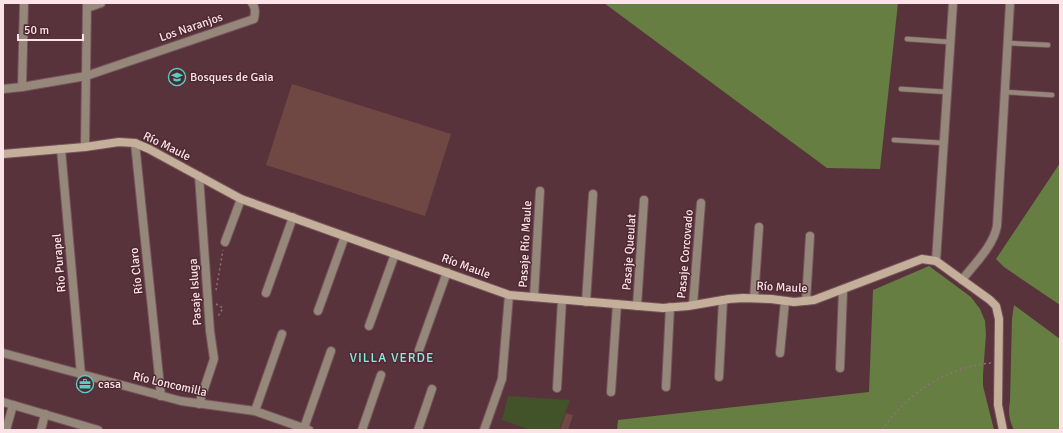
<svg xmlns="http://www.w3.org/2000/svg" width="1063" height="433" viewBox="0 0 1063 433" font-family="Signika,sans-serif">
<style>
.green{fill:#42532a}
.forest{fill:#667e42}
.building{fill:#704843}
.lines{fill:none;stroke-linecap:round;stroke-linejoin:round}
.lane-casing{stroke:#76535a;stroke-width:6}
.street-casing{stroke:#76535a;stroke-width:10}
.secondary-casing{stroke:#76535a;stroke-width:10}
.path{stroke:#937178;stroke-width:1.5;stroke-dasharray:2 3;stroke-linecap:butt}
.lane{stroke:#95877a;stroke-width:4.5}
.street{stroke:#95877a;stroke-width:8}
.secondary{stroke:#c4af9a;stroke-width:8}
.labels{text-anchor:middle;stroke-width:3;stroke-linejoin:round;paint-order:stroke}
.street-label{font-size:12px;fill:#fce3e7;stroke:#4e2931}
.poi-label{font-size:12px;fill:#fce3e7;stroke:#4e2931;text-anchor:start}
.neighbourhood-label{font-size:13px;letter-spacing:1px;fill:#84eee3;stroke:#4e2931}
</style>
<rect width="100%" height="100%" fill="#59333b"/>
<polygon class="green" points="508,396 570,400 559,430 531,430 502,420"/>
<g class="forest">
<polygon points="604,3 898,3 880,169 827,168"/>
<polygon points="1060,163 1060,305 1004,267 996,259"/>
<polygon points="929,266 971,297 980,309 985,321 986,334 983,374 983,386 994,430 617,430 618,420 869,392 873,290"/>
<path d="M 1014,305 L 1060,339 L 1060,430 L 1014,430 C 1009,420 1008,412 1010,401 L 1012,319 Z"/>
</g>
<g class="building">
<polygon points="292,84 451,134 425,216 266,165"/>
<polygon points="566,413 573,415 568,430 560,430"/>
</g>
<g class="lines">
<g class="lane-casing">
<g id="lane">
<polyline points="907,39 950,42"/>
<polyline points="1008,43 1048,45"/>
<polyline points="901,89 947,92"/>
<polyline points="1005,92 1052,95"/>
<polyline points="894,140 944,143"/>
</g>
</g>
<g class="street-casing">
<g id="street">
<polyline points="87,8 101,3"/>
<polyline points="22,87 24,3"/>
<path d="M 3,89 L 22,87 L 86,76 L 254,19 C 255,13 256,8 252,3"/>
<polyline points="135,143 161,396"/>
<polyline points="85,147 87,3"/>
<polyline points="61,149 81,375"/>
<polyline points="225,242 241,199"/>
<polyline points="936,261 953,3"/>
<path d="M 962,280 C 974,264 993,247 997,226 L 1010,3"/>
<polyline points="266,293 293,217"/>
<polyline points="534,297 540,191"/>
<polyline points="754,298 759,227"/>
<polyline points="806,301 810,236"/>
<polyline points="586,302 593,194"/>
<polyline points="693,305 701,203"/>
<polyline points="637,306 644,200"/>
<polyline points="318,311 345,236"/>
<polyline points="369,326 395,254"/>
<polyline points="419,350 447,272"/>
<polyline points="3,353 181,401 255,411 309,430"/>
<polyline points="780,353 785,301"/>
<polyline points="840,368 843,290"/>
<polyline points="719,377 723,300"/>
<polyline points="666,387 670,307"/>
<polyline points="557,388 562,300"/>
<polyline points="611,392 617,304"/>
<polyline points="3,402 98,430"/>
<polyline points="199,404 214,359 210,331 199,176"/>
<polyline points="255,411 282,334"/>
<polyline points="304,428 331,351"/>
<polyline points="6,430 13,405"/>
<polyline points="41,430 45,414"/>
<polyline points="362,430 381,375"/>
<polyline points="418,430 432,389"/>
<polyline points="484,430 502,379 509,295"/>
</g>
</g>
<g class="secondary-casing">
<polyline id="secondary" points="3,154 85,147 119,142 135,143 149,149 241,199 509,295 663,308 688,306 729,299 743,298 771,299 794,302 814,300 922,259 936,261 990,300 996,306 999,319 998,405 1003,430"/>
</g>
<g class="path">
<polyline points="216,290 223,250"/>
<polyline points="216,304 223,308 217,318"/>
<path d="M 882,430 C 907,394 946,367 991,363"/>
</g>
<use href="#lane" class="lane"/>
<use href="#street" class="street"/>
<use href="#secondary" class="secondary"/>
</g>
<defs>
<g id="school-ring" transform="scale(0.9)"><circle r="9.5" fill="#4e2931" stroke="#56cec3" stroke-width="1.5"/><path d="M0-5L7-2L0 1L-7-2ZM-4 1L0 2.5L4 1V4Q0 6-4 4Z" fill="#56cec3"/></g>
<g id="office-ring" transform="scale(0.9)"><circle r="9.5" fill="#4e2931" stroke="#56cec3" stroke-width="1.5"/><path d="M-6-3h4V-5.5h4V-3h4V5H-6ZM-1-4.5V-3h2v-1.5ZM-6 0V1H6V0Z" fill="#56cec3"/></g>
</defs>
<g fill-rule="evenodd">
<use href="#school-ring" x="177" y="77"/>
<use href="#office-ring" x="85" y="384"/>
</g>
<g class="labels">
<g class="street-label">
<text transform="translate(191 27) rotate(-19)" y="4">Los Naranjos</text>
<text transform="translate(167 146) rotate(26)" y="4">Río Maule</text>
<text transform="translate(525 244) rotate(-87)" y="4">Pasaje Río Maule</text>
<text transform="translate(629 252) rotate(-86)" y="4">Pasaje Queulat</text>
<text transform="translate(685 254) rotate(-85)" y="4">Pasaje Corcovado</text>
<text transform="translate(59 263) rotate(-95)" y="4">Río Purapel</text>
<text transform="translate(466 266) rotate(20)" y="4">Río Maule</text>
<text transform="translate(136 271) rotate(-96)" y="4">Río Claro</text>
<text transform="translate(782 287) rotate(3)" y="4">Río Maule</text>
<text transform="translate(195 292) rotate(-94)" y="4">Pasaje Isluga</text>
<text transform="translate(170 384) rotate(13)" y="4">Río Loncomilla</text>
</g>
<g class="poi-label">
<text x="190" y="81">Bosques de Gaia</text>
<text x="98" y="388">casa</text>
</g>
<g class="neighbourhood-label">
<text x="392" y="362">VILLA VERDE</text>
</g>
</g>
<rect width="1063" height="433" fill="none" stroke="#fce3e7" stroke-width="8"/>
<path d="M18 34v6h65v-6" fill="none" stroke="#fce3e7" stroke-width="2"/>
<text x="24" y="34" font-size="12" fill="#fce3e7" stroke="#4e2931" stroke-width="3" paint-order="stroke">50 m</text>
</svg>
